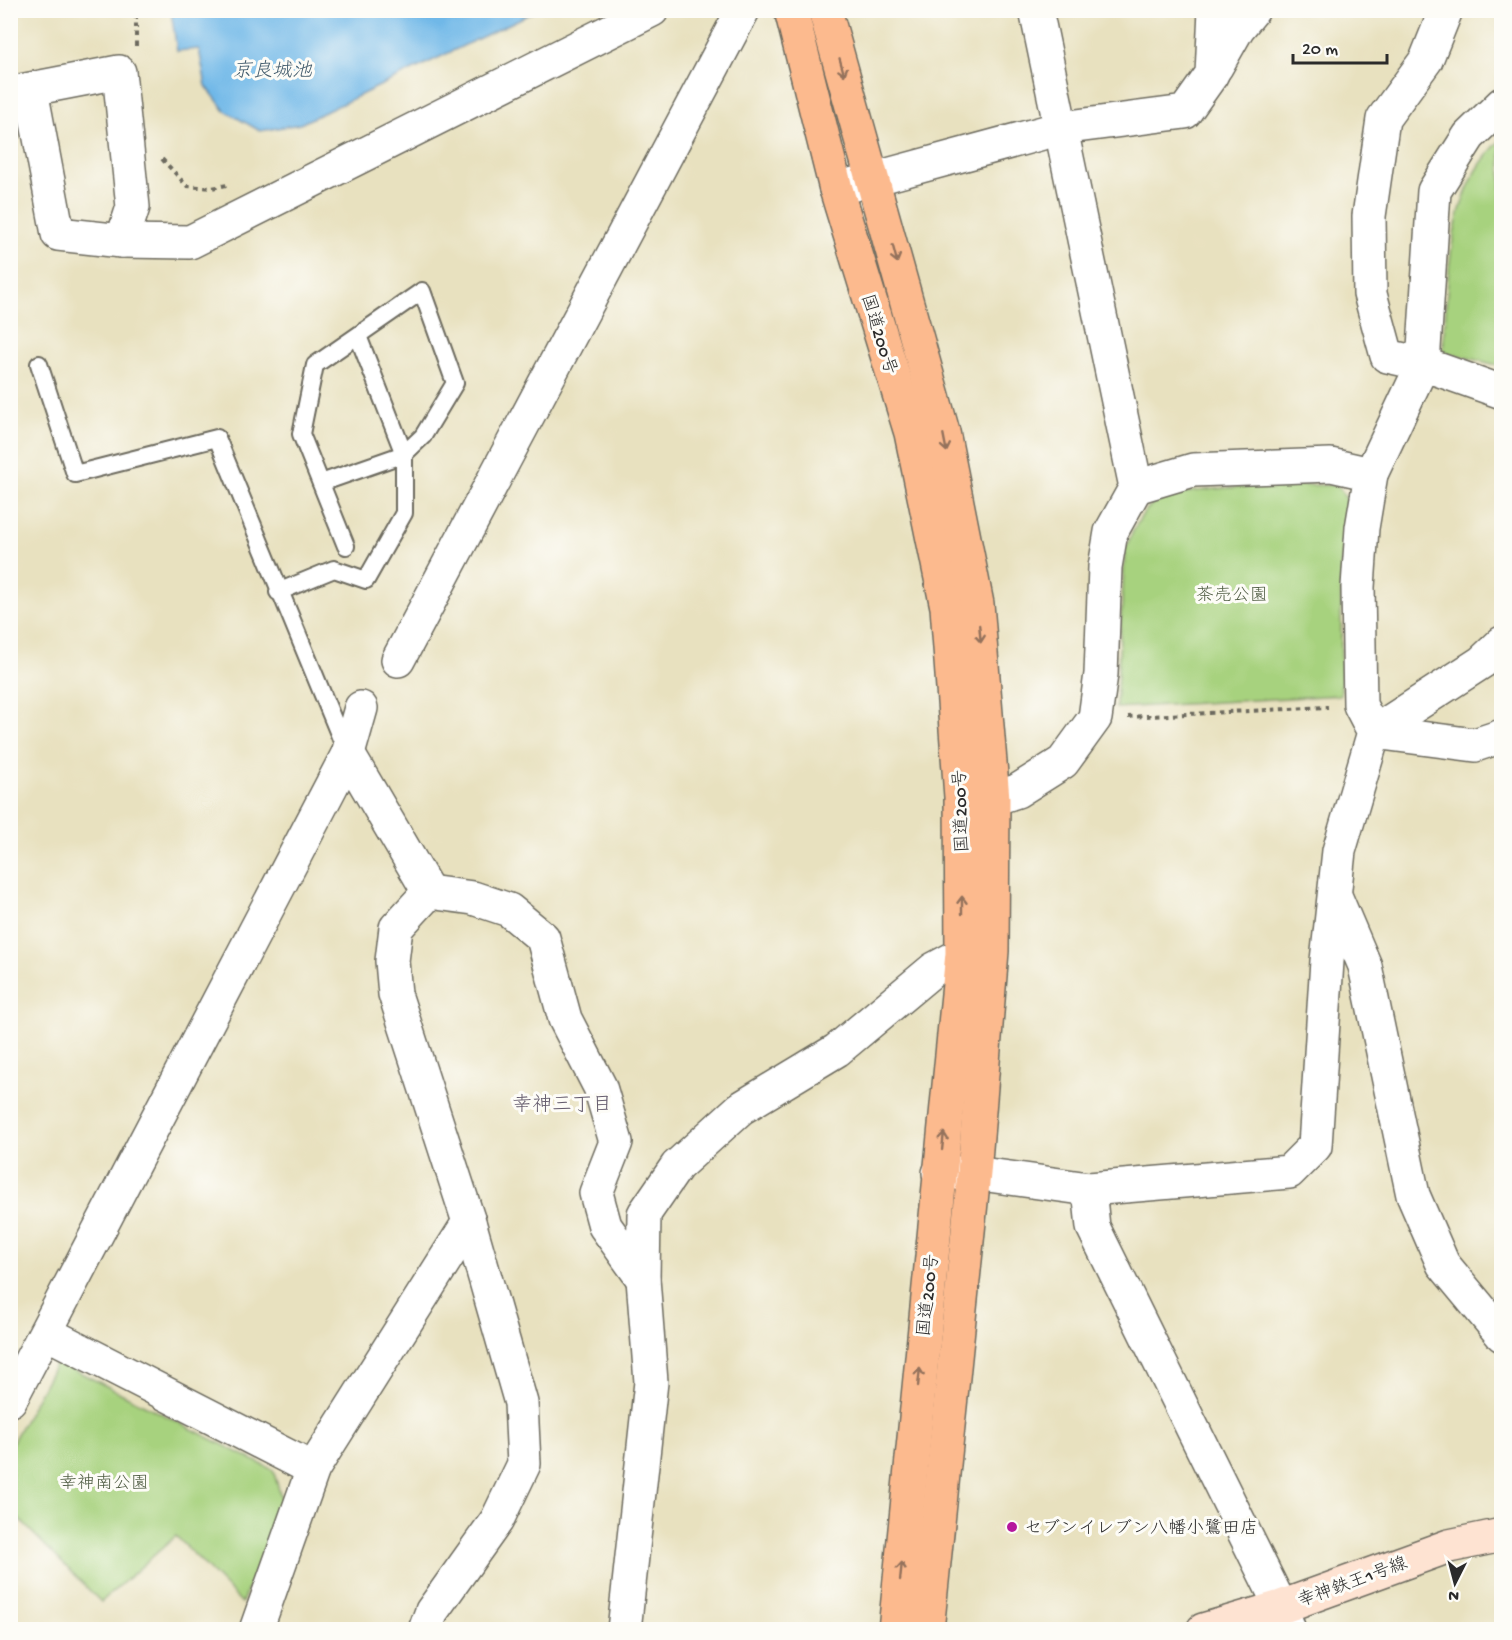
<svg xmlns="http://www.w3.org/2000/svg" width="1512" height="1640" viewBox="0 0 1512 1640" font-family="'Gochi Hand','Klee One',sans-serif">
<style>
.green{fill:#a7d27e;stroke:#697e54;stroke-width:1.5}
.water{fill:#70b8e8;stroke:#4e728a;stroke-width:1.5}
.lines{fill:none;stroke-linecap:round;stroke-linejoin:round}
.lane-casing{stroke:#6d6b5f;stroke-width:20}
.street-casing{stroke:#6d6b5f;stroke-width:36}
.secondary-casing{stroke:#6d6b5f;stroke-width:36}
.highway-casing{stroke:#6d6b5f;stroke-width:36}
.path{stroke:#6d6b5f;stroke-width:4;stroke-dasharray:4.5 4.5;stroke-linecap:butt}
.lane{stroke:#fff;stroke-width:16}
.street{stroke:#fff;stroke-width:33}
.secondary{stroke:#fee3d2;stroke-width:33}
.highway{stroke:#fcba8e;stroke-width:33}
.oneway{stroke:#94725c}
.poi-dot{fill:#b5179e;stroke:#fdfcf7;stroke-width:2}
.labels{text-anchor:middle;stroke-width:6;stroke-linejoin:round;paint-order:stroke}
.street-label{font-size:18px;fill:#2b2b2b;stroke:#fdfcf7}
.park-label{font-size:18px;fill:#505d44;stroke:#fdfcf7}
.poi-label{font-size:18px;fill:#2b2b2b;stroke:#fdfcf7;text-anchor:start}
.water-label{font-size:20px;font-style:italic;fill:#435c6d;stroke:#fdfcf7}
.neighbourhood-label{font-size:20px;fill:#655c6e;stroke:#fdfcf7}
</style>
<rect width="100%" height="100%" fill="#fdfcf7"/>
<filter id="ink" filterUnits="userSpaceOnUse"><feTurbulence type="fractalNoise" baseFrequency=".0167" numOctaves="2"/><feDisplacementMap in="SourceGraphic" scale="12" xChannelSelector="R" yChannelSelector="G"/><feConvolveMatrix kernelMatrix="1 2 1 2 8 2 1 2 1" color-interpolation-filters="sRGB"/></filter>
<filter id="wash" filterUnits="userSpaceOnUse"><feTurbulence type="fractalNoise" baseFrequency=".008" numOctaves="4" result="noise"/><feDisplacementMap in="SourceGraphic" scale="24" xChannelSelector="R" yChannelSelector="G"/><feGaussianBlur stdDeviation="1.35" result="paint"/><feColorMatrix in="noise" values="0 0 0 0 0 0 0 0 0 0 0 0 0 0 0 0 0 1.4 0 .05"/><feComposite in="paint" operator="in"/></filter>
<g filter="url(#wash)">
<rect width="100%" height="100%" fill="#e8e1bf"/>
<g class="green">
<path d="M 1501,140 L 1501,366 L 1443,352 C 1449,282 1445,191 1501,140 Z"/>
<path d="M 1337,485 L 1351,506 L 1341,564 L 1341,695 L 1116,708 L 1125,550 C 1131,535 1138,518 1150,506 C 1173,483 1300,486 1337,485 Z"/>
<polygon points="57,1361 273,1470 283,1503 242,1603 176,1536 101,1602 11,1511 11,1445"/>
</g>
<polygon class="water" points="171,11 171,10 536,11 300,124 260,131 225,111 206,86 199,49 177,51"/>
</g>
<g filter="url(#ink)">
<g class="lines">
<g class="lane-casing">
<g id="lane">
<polyline points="39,364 75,474 217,438 346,751"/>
<polyline points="321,483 404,454 358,336"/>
<polyline points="278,592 334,569 366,580 404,513 404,454 423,436 455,383 422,291 315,365 301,434 346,546"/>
</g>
</g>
<g class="street-casing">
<g id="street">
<polyline points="1446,10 1426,60 1383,119 1369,216 1370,294 1387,356 1423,364 1502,392"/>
<polyline points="1216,67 1238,28 1253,10"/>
<polyline points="31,90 58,234 122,241 190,242 652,10"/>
<polyline points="10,93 119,72 133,207 122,241"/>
<polyline points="836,189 1061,128 1185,112 1212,74 1215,10"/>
<polyline points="1136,487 1193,470 1331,465 1371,474"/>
<polyline points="398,660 743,10"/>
<polyline points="1374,732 1482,662 1502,643"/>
<polyline points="1374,732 1475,745 1502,736"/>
<polyline points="348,754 429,892"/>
<polyline points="966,797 993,799 1017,791 1063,762 1095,718 1101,674 1105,567 1111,532 1136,487 1036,10"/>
<polyline points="429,892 473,898 509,910 543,938 565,1019 600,1087 616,1142 596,1193 605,1226 643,1279"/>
<polyline points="1336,898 1365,966 1413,1195 1443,1264 1502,1335"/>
<polyline points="939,1173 974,1173 1089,1189 1289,1172 1315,1146 1327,961 1339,851 1374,732 1360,705 1358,587 1362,528 1371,474 1423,364 1434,191 1469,136 1502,104"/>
<polyline points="1089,1189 1093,1227 1281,1607 1289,1630"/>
<polyline points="47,1333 313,1469"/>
<polyline points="10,1400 348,754 361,708"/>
<polyline points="256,1630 313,1469 469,1222"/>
<polyline points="425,1630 432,1611 497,1520 524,1464 521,1403 469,1222 395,994 392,961 396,928 429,892"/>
<polyline points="624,1630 651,1382 643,1279 644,1214 677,1166 741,1108 837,1050 934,969 962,954 986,951"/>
</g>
</g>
<g class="secondary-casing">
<polyline id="secondary" points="1203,1630 1281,1607 1449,1546 1502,1535"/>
</g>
<g class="highway-casing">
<g id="highway">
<polyline points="791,10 836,189 911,433 947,607 961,797 962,954 895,1630"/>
<polyline points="825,10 943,432 977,604 993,799 992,951 974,1173 927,1630"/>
</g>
</g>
<g class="path">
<polyline points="136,46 136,10"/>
<polyline points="162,159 187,186 212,188 227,185"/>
<polyline points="1128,717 1328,707"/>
</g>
<use href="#lane" class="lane"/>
<use href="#street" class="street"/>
<use href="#secondary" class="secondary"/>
<use href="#highway" class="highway"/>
</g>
<defs><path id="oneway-shaft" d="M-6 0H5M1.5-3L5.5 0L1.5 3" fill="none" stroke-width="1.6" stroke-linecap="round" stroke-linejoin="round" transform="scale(1.5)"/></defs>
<g class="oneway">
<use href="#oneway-shaft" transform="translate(842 67) rotate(74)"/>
<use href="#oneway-shaft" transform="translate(895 254) rotate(75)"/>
<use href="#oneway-shaft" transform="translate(945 443) rotate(79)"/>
<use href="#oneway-shaft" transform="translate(980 634) rotate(85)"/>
<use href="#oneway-shaft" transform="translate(962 905) rotate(-90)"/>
<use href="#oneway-shaft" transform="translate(943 1141) rotate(-84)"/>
<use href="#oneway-shaft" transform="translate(919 1377) rotate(-84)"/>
<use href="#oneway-shaft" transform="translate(901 1571) rotate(-84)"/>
</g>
</g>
<circle class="poi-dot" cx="1012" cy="1527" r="6"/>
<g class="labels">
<g class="street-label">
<text transform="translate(880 334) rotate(73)" y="6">国道200号</text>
<text transform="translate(960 811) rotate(-92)" y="6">国道200号</text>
<text transform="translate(927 1295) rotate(-84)" y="6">国道200号</text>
<text transform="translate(1352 1581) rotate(-20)" y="6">幸神鉄王1号線</text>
</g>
<g class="park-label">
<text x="1232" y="600">茶売公園</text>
<text x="104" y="1488">幸神南公園</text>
</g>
<g class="poi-label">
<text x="1024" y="1533">セブンイレブン八幡小鷺田店</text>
</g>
<g class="water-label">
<text x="272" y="76">京良城池</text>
</g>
<g class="neighbourhood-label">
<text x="562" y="1110">幸神三丁目</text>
</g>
</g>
<rect width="1512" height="1640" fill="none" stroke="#fdfcf7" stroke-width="36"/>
<g transform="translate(1455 1583) rotate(186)" stroke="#fdfcf7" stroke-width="4.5" paint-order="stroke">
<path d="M0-4.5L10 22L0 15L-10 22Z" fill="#2b2b2b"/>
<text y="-9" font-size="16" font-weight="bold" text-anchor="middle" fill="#2b2b2b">N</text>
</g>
<path d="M1293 54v9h94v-9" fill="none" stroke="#2b2b2b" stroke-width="3"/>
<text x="1302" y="54" font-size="18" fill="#2b2b2b" stroke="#fdfcf7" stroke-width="4.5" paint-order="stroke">20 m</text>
</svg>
